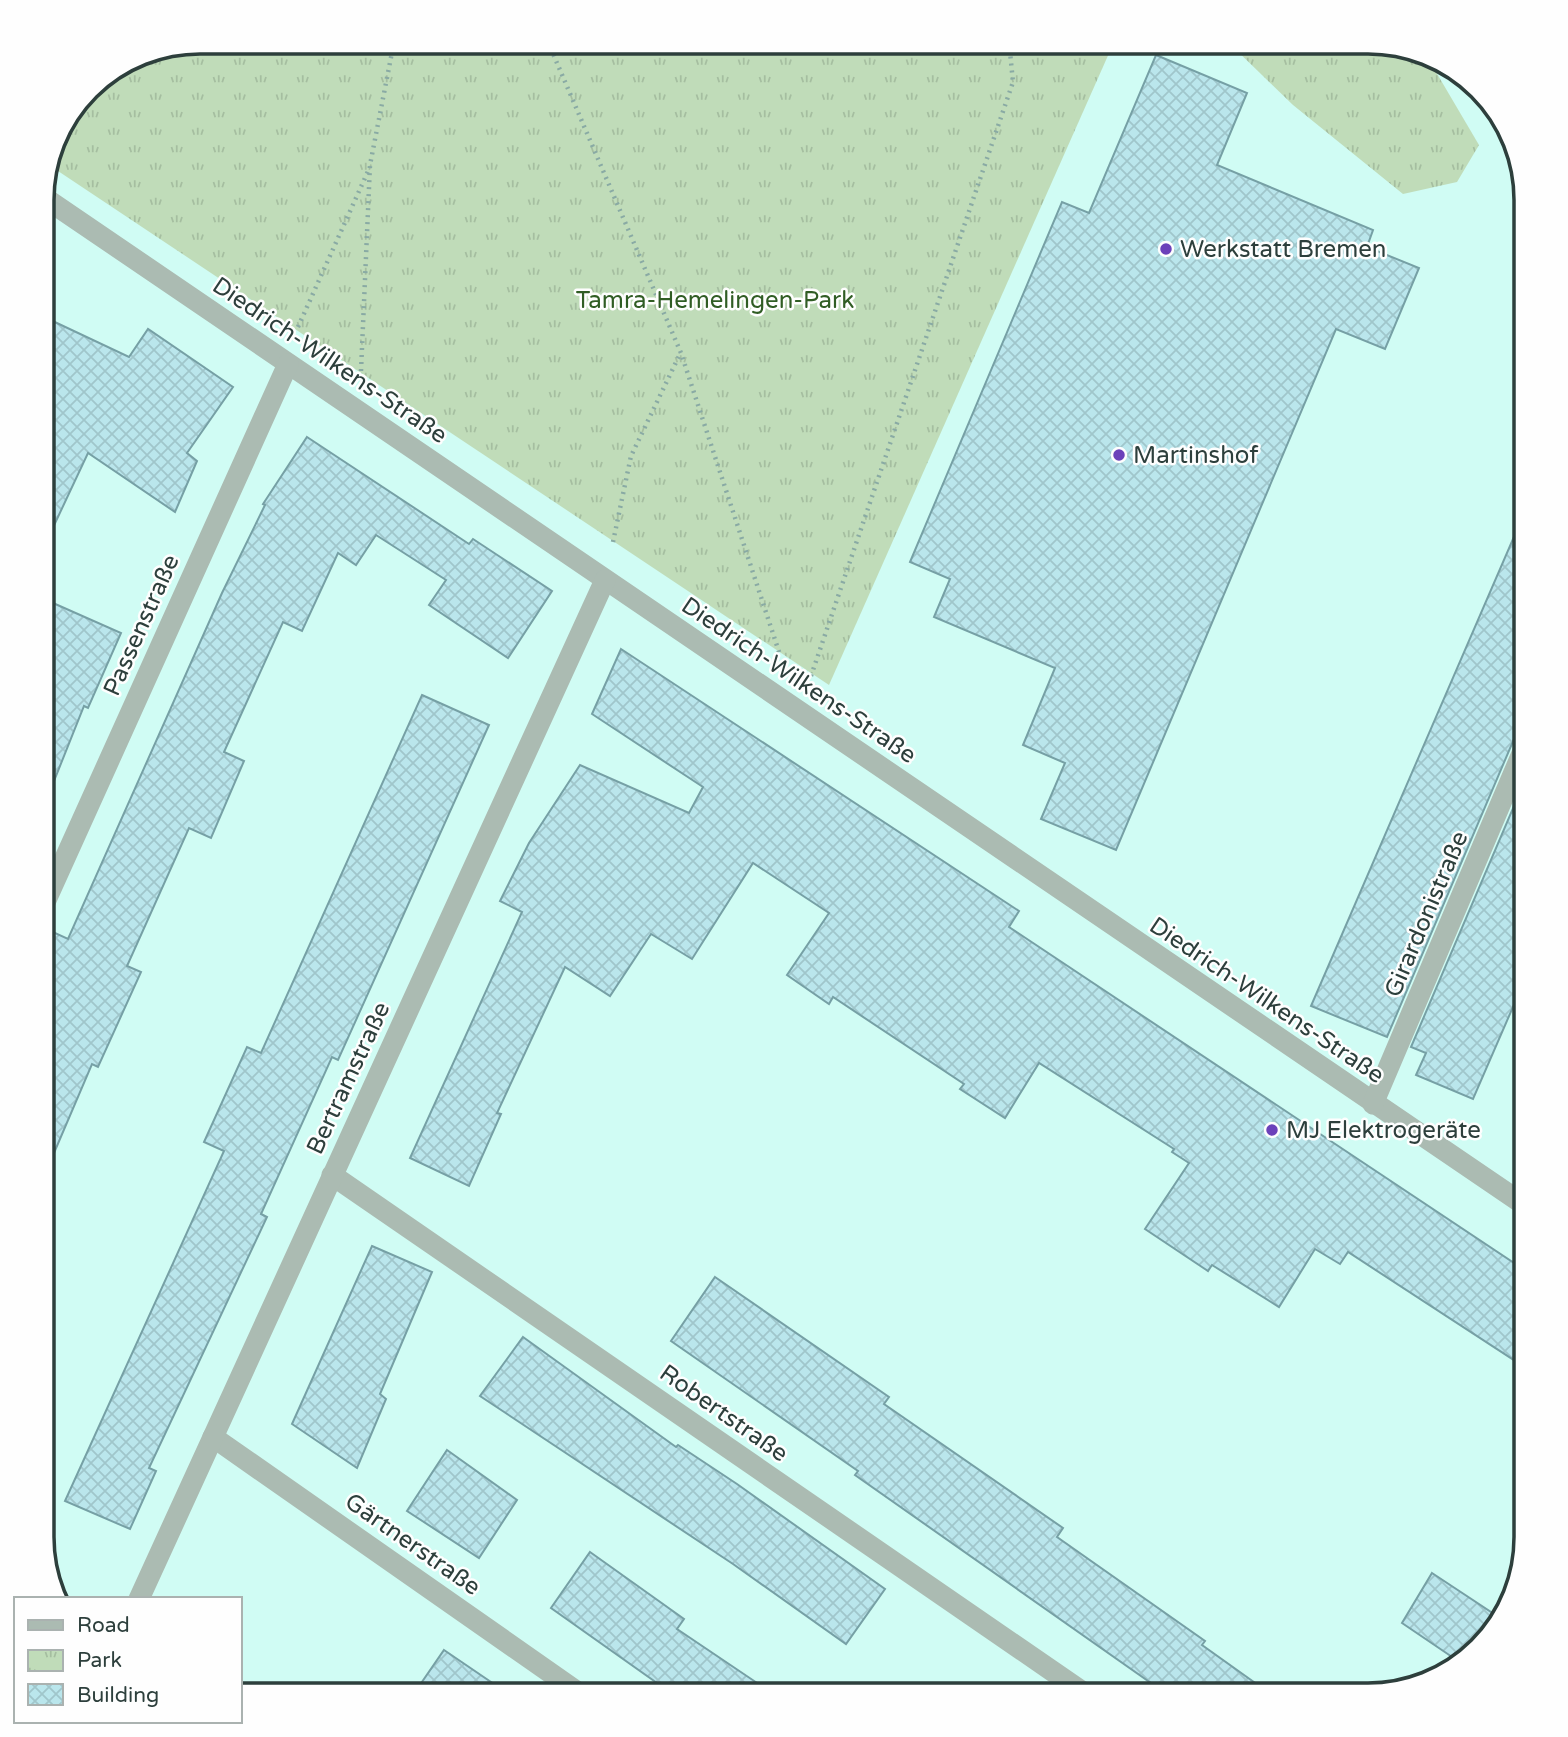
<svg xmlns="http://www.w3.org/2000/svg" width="1568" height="1737" viewBox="0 0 1568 1737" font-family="'Varela Round',sans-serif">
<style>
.park{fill:url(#park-tufts)}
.building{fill:url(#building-cross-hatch);stroke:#76a0a5;stroke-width:2}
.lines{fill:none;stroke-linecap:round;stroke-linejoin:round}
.path{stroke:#89aaa4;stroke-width:4.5;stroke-dasharray:2 5;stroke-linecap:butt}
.minor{stroke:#abbbb2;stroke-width:21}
.poi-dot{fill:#6b41ba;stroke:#fefefe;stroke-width:2.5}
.labels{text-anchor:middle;stroke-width:5;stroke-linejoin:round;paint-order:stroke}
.poi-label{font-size:24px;fill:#2d3f3c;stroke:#fefefe;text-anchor:start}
.park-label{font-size:24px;fill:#305d24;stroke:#fefefe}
.street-label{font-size:24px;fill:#2d3f3c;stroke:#fefefe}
.rim{fill:none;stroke:#2d3f3c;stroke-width:3.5}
</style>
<defs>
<pattern id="park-tufts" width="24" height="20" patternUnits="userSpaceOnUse" patternTransform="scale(1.75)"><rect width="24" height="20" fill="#c0dcb9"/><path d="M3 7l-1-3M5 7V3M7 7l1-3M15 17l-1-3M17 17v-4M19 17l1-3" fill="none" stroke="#a5bea0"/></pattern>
<pattern id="building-cross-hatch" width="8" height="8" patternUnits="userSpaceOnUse" patternTransform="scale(1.75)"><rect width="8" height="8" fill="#bae6ec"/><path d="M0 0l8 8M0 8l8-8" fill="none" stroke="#a0c6cb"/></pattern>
</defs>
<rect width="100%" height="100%" fill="#d0fcf4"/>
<g class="park">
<polygon points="200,42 1114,42 829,685 49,165 58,130 96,82 140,54"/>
<polygon points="1228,42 1378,42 1426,55 1479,145 1457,182 1403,194 1293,105"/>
</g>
<g class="building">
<polygon points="1156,55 1247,93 1217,165 1373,230 1367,247 1419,268 1385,349 1336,329 1116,850 1041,819 1065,763 1023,745 1055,668 934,617 950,579 910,562 1062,202 1089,213"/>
<polygon points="42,316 129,357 148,329 233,387 187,453 197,461 175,512 88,453 42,551 42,455 54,430 42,424"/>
<polygon points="307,437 469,544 473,539 552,591 508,658 429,605 446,580 376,535 356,565 338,553 302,631 283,622 224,752 244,761 211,838 189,828 127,966 141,972 98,1067 92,1064 42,1181 42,927 68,939 222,593 265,505 263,504"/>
<polygon points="1526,509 1526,731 1514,739 1387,1037 1311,1006"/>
<polygon points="53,603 121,633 88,708 84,706 44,806 42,627"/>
<polygon points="621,649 1019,911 1009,927 1526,1271 1526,1368 1348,1252 1340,1264 1315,1249 1279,1307 1212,1265 1208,1271 1145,1229 1189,1163 1172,1152 1174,1149 1039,1063 1005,1118 960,1089 964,1084 833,997 829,1004 787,975 829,913 753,863 692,959 651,934 610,996 565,967 497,1113 501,1114 469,1186 410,1158 522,912 500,901 529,843 580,765 689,813 703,787 592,714"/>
<polygon points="422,695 489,725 338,1060 332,1057 261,1214 267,1217 149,1468 156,1471 130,1529 65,1501 224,1151 204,1142 247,1047 261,1053"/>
<polygon points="1526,778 1526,977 1473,1099 1416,1075 1426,1053 1411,1047"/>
<polygon points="372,1246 432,1272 380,1394 386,1399 357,1468 292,1424"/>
<polygon points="715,1277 889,1397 884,1404 1063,1528 1057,1537 1205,1641 1202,1645 1272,1695 1168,1695 855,1475 858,1471 671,1341"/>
<polygon points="523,1337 676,1447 678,1445 737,1484 885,1589 846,1644 733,1564 480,1396"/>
<polygon points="447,1450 517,1500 479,1558 407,1511"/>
<polygon points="590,1552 684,1619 677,1629 775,1695 674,1695 551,1608"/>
<polygon points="1432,1573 1500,1618 1461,1663 1402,1623"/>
<polygon points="444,1650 510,1695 413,1695"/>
</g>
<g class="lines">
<g class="path">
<polyline points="548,42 681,353 780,655"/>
<polyline points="298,327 369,169"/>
<polyline points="361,371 370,165 394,42"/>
<polyline points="613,542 631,456 680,354"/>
<polyline points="811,676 1013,82 1009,42"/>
</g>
<g class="minor">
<polyline points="42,196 1526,1206"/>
<polyline points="42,909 288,364"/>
<polyline points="1373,1104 1526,744"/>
<polyline points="332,1175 1087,1695"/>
<polyline points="213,1437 582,1695"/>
<polyline points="139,1599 605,580"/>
</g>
</g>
<g class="poi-dot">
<circle cx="1166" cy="249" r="7"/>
<circle cx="1119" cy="455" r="7"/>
<circle cx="1272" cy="1130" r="7"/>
</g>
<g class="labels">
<g class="poi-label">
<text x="1180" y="257">Werkstatt Bremen</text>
<text x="1133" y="463">Martinshof</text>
<text x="1286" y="1138">MJ Elektrogeräte</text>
</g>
<g class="park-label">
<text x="715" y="308">Tamra-Hemelingen-Park</text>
</g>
<g class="street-label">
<text transform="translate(330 360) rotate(34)" y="8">Diedrich-Wilkens-Straße</text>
<text transform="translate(141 625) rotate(-66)" y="8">Passenstraße</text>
<text transform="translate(799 680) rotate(34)" y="8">Diedrich-Wilkens-Straße</text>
<text transform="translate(1426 914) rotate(-67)" y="8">Girardonistraße</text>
<text transform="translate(1267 1000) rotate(34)" y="8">Diedrich-Wilkens-Straße</text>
<text transform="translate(348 1078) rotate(-65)" y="8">Bertramstraße</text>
<text transform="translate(724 1413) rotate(35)" y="8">Robertstraße</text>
<text transform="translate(413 1544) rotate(35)" y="8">Gärtnerstraße</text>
</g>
</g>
<path d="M0 0H1568V1737H0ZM200 54H1368A146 146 0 0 1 1514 200V1537A146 146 0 0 1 1368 1683H200A146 146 0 0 1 54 1537V200A146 146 0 0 1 200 54Z" fill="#fefefe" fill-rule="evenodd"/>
<path class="rim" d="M200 54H1368A146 146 0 0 1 1514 200V1537A146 146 0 0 1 1368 1683H200A146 146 0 0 1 54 1537V200A146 146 0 0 1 200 54Z"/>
<rect x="14" y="1597" width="228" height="126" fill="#fefefe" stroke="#aab2b0" stroke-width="2"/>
<rect x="28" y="1620" width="35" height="10" fill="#abbbb2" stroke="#aab2b0" stroke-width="2"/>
<text x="77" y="1632" font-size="21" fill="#2d3f3c">Road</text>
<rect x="28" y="1650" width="35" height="21" fill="url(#park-tufts)" stroke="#aab2b0" stroke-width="2"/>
<text x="77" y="1667" font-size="21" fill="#2d3f3c">Park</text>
<rect x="28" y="1684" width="35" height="21" fill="url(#building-cross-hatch)" stroke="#aab2b0" stroke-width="2"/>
<text x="77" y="1702" font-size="21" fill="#2d3f3c">Building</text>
</svg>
